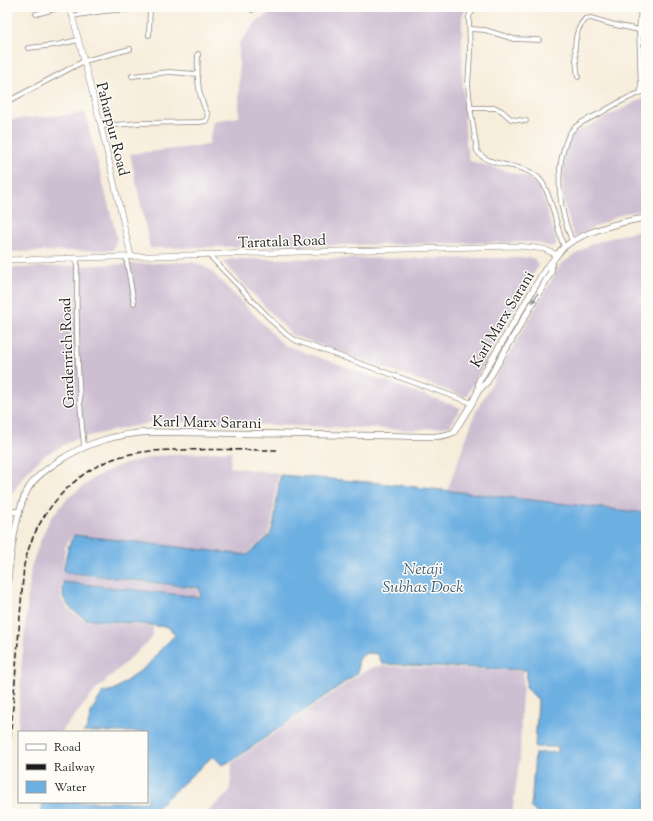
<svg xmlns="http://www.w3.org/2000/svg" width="653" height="821" viewBox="0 0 653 821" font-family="'Sorts Mill Goudy',serif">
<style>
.industrial{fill:#cdbed2}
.water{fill:#6cafe1;stroke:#44667e}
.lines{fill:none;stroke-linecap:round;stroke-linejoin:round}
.minor-casing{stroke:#8a847c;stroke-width:5.5}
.tertiary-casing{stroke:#8a847c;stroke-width:6}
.secondary-casing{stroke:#8a847c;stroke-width:7}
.minor{stroke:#fff;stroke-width:4}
.tertiary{stroke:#fff;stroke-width:5}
.secondary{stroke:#fff;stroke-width:5.5}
.rail{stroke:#1c1c1c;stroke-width:1.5;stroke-dasharray:6 3;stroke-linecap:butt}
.oneway{fill:#999}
.labels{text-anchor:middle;stroke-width:3;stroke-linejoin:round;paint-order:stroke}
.street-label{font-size:15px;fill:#1c1c1c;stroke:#fdfcf7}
.water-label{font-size:16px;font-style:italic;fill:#405e75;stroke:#fdfcf7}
</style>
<rect width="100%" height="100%" fill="#fdfcf7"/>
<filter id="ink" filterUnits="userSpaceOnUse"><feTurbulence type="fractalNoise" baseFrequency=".025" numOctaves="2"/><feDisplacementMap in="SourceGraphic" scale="8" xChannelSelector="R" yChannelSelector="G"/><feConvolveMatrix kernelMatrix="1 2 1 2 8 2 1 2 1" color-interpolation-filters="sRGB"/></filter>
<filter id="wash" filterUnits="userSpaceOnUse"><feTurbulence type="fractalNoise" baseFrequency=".012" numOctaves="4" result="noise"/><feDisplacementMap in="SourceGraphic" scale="16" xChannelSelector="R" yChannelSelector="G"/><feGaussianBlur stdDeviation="0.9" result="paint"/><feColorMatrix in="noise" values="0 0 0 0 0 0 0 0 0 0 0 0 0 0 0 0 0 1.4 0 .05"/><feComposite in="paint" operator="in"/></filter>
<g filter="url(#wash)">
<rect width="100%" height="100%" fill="#f7eddb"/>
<g class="industrial">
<polygon points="282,7 469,7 466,8 462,16 462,69 466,146 470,161 528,177 540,188 557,244 551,247 534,242 150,248 130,154 209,145 213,121 239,117 239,43 259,19"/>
<polygon points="646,97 646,210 624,213 574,237 562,197 565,147 571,135"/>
<polygon points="85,113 117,238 113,250 7,252 7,120"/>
<polygon points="646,230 646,513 447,491 476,411 561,264 591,244 631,232"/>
<polygon points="534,258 538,266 466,397 292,335 223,262 232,259"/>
<polygon points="193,262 209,269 284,345 461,408 450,426 413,430 161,421 115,430 75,439 43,456 24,475 7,501 7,268"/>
<polygon points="232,451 230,467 278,473 272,522 268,535 245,555 72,536 65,547 62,573 199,589 198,597 61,582 61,599 68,609 83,620 153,627 153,637 96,690 61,732 19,732 19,746 17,745 22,660 31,567 41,539 50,519 68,498 94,478 120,465 156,456"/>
<polygon points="381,666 524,671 521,710 520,758 512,814 205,814 229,793 231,779 232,763 360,674 374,667"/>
</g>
<polygon class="water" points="280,475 380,483 646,513 646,814 537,814 531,808 535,753 558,752 558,747 535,747 538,700 526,687 527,670 382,664 378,654 366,653 358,659 358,673 232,761 222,765 213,756 157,807 148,814 41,814 43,802 147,802 147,732 83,732 87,728 92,710 103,692 114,690 148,665 161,649 175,635 168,627 85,619 70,608 63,597 63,582 200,597 200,588 63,572 68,547 74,535 247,555 270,535 274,522"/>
</g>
<g filter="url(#ink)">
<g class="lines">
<g class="minor-casing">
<g id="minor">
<path d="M 477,7 L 470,14 L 469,17 L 470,54 L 468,85 L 471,112 L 477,151 C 490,170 526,160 542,182 C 552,197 557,229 564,247"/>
<polyline points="641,7 639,30 641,92"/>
<polyline points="252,10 254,7"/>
<polyline points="36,14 63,7"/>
<polyline points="72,16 104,11 135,9"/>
<polyline points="470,29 485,30 514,39 539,40"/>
<polyline points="149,35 150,7"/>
<polyline points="28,48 56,45 78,40"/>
<polyline points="132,76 169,72 197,74"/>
<path d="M 578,77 C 576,58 570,35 585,19 L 591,18 L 611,24 L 639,30"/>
<polyline points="7,102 84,61 130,49"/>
<polyline points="470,108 496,108 502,111 511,119 526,121"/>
<path d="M 101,126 L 139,123 L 200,122 L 206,121 L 208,115 C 197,94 197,77 198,54"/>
<path d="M 572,241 C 560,211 555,179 564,148 C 566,141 568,134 573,129 C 580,122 590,118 599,114 C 614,105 629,96 646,91"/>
<polyline points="209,255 274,323 287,335 297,341 472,403"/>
<polyline points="126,257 134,303"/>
<path d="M 77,259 C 76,321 77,384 84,446"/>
</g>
</g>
<g class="tertiary-casing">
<g id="tertiary">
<polyline points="70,7 101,126 131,256"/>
<polyline points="7,260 519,246 544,249 557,255"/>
</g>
</g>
<g class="secondary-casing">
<g id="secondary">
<polyline points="478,391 487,382 551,272 552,263"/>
<polyline points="7,511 19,512"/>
<path d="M 7,587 C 10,560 15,512 28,489 C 35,477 47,469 57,462 C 88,442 116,434 152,432 L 403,436 C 419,436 440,439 454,432 L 472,403 L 478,391 L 479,381 L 546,268 C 553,262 557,253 564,247 C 582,232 623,221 646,218"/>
</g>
</g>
<use href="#minor" class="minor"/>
<use href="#tertiary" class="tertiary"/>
<use href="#secondary" class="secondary"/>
<path class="rail" d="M 7,783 L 24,565 C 27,554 30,543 35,533 C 50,501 79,471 113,459 C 135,451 159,450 182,450 C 214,449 245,450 277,450"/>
</g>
<defs><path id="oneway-solid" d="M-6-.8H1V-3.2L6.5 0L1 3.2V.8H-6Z"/></defs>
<use class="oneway" href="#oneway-solid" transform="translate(535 298) rotate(121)"/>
</g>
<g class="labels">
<g class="street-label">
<text transform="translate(113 129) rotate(76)" y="5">Paharpur Road</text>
<text transform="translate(282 241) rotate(-2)" y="5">Taratala Road</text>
<text transform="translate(502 319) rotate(-59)" y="5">Karl Marx Sarani</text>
<text transform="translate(67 353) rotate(-92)" y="5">Gardenrich Road</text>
<text transform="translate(207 422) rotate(1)" y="5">Karl Marx Sarani</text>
</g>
<g class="water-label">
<text x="423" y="574">Netaji<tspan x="423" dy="18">Subhas Dock</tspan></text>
</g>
</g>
<rect width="653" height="821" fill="none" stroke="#fdfcf7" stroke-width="24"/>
<rect x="18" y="731" width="130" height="72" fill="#fdfcf7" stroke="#a3a29f"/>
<rect x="26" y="744" width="20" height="6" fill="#ffffff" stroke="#a3a29f"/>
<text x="54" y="751" font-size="12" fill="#1c1c1c">Road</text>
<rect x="26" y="764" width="20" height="6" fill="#1c1c1c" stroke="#a3a29f"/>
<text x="54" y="771" font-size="12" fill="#1c1c1c">Railway</text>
<rect x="26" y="781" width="20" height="12" fill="#6cafe1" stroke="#a3a29f"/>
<text x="54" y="791" font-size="12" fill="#1c1c1c">Water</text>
</svg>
